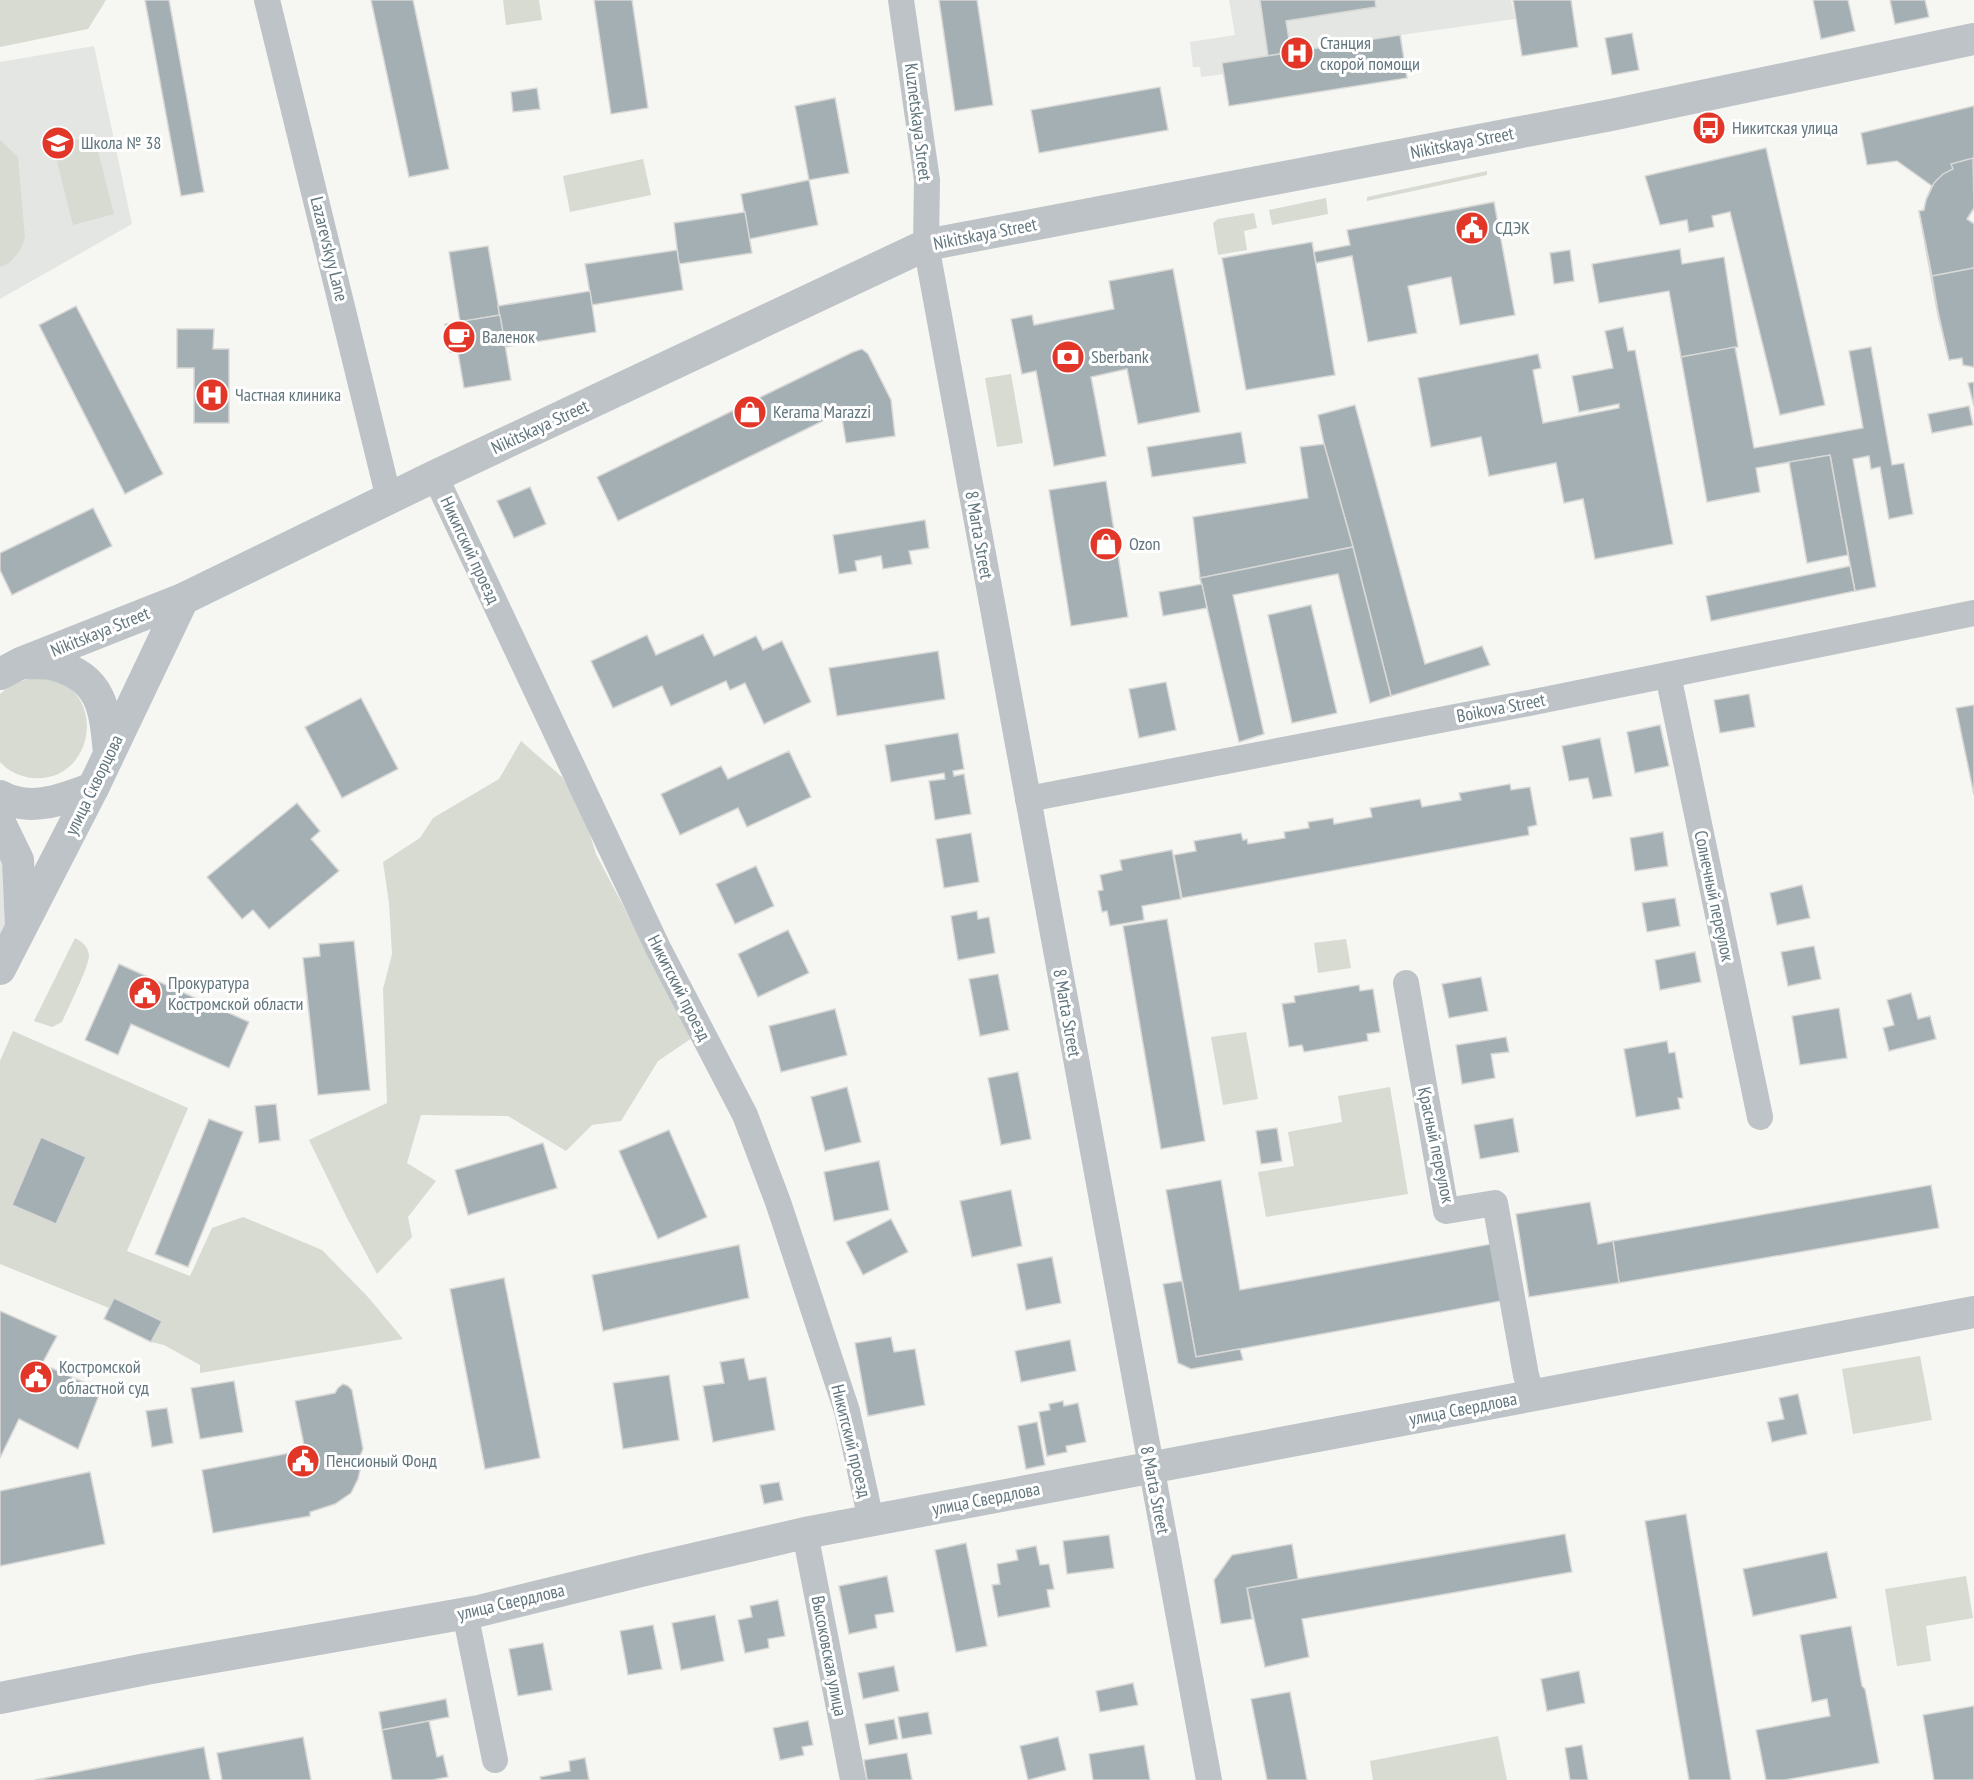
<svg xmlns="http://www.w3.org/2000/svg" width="1974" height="1780" viewBox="0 0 1974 1780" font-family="'PT Sans Narrow',sans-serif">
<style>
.built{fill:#e4e6e4}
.green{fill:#d7dbd2}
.building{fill:#a4afb3;stroke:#d8d8d6;stroke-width:1.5}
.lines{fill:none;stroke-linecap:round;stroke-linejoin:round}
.minor{stroke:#bdc3c6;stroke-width:26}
.tertiary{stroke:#bdc3c6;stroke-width:32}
.labels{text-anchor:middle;stroke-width:6;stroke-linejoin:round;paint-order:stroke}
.poi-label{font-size:18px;fill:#62767e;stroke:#fff;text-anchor:start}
.street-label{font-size:18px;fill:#62767e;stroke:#fff}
</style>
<rect width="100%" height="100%" fill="#f6f6f3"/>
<g class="built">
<polygon points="1229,0 1511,0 1515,19 1401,35 1407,78 1229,106 1224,74 1201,77 1200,67 1193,67 1190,42 1235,35"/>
<polygon points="94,46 132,224 0,299 0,62"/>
<polygon points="0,857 9,889 9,920 0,939"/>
</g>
<g class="green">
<polygon points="0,0 106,0 88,29 0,47"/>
<polygon points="503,0 539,0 542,20 506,25"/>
<polygon points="94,135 114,214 73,225 53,146"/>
<polygon points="0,140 18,157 25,237 20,251 8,264 0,267"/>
<polygon points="643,159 651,195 570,212 563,176"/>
<polygon points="1487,171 1487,175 1367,201 1367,197"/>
<polygon points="1326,198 1328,214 1272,225 1269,210"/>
<polygon points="1254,213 1257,228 1244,231 1247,250 1218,255 1213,223 1218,219"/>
<polygon points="1011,374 1023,443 997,447 985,378"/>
<path d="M 31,678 C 37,678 44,678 50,679 C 108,692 94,783 33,778 C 20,777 8,771 0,762 L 0,694 L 12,684 Z"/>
<polygon points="521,741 562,777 582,809 596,854 692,1038 658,1061 621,1121 592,1125 566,1151 508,1116 421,1115 407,1163 436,1181 408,1217 412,1237 377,1274 347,1218 309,1140 387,1103 383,989 392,954 389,903 383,862 420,838 433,818 499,779"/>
<path d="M 75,938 C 82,942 88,946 89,955 C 89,967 68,1008 62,1022 L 52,1027 L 34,1021 Z"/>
<polygon points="1346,939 1351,968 1318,973 1314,943"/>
<polygon points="13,1031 188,1108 127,1251 190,1276 212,1228 243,1217 322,1250 368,1297 403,1339 200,1373 200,1365 164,1345 151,1342 161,1320 115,1298 109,1308 0,1264 0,1061"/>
<polygon points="1246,1032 1258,1099 1223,1105 1211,1037"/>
<polygon points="1390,1087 1408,1194 1266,1217 1258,1172 1294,1166 1288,1132 1342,1122 1338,1096"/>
<polygon points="1920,1356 1932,1420 1853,1434 1842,1369"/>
<polygon points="1966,1576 1973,1618 1926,1626 1931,1661 1897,1666 1885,1589"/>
<polygon points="1498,1736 1507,1780 1373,1780 1370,1761"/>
</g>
<g class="building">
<polygon points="145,0 169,0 204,192 181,196"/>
<polygon points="371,0 413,0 449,169 409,177"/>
<polygon points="594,0 632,0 648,108 611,114"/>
<polygon points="939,0 977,0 993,105 955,111"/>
<polygon points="1260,0 1375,0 1376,7 1286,21 1291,52 1268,56"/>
<polygon points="1513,0 1571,0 1578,47 1522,56"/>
<polygon points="1813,0 1848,0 1855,31 1821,39"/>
<polygon points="1890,0 1925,0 1929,17 1895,24"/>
<polygon points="1632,33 1639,70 1612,75 1605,38"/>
<polygon points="1400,35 1407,78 1229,106 1222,63"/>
<polygon points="1160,87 1168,130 1039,153 1031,110"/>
<polygon points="537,88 540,109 513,112 511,92"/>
<polygon points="835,98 849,173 809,180 795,106"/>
<polygon points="1974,106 1974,208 1967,219 1974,224 1974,367 1963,365 1962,358 1949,360 1938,315 1919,211 1924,210 1926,200 1932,186 1897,161 1867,165 1861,133"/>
<polygon points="1766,148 1825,405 1780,415 1730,212 1712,216 1714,227 1689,232 1687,220 1660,225 1645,176"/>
<polygon points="1973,158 1974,208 1967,219 1974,224 1974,268 1932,276 1919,211 1924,210 1926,200 1934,183 1943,174 1953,169 1951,164"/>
<polygon points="809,180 818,225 749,239 741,194"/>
<polygon points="1494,202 1515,315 1460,325 1451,277 1408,286 1417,333 1368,342 1352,256 1316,263 1314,252 1350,245 1347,230"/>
<polygon points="745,212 752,253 679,264 674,223"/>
<polygon points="1312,242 1335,375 1246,390 1222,258"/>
<polygon points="488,246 500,315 460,322 449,252"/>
<polygon points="1680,249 1682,264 1724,257 1738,347 1681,357 1669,291 1599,303 1592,264"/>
<polygon points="677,250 683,290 592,305 585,264"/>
<polygon points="1570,250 1574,281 1554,284 1550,253"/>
<polygon points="1974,268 1974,367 1963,365 1962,358 1949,360 1938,312 1932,276"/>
<polygon points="1173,269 1200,412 1138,424 1127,369 1091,377 1106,456 1054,466 1036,371 1022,374 1011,319 1032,315 1034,325 1114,309 1109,281"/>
<polygon points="590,291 596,332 505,347 498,306"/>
<polygon points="76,306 163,474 125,494 39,325"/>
<polygon points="500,315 511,380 464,388 458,353 450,352 445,324"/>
<polygon points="1623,327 1628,351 1635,350 1673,544 1595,559 1583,499 1564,503 1556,463 1489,476 1481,437 1431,447 1418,378 1538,354 1541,368 1533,370 1543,423 1619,408 1619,404 1579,412 1572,376 1613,368 1605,331"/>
<polygon points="177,329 214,329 213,349 229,349 229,423 194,423 194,368 177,368"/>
<polygon points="1735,347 1754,448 1863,428 1849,351 1871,347 1892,465 1904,463 1913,514 1889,519 1880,467 1871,469 1869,456 1853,459 1876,587 1855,591 1830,455 1756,468 1760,492 1707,502 1681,357"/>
<polygon points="862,349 868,354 891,400 895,436 846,443 841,412 618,521 597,477 853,352"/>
<polygon points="1974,382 1974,406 1968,383"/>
<polygon points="1355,405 1425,664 1482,646 1490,665 1391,696 1353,547 1324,444 1318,415"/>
<polygon points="1969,406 1973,425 1932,433 1928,414"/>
<polygon points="1241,432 1246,463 1152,477 1147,447"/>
<polygon points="1324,444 1353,547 1200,578 1193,517 1308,498 1300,447"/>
<polygon points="1830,455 1848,555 1807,563 1789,462"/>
<polygon points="1106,481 1128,617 1071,626 1049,490"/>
<polygon points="530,487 546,524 514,538 497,501"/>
<polygon points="93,508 112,546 12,595 0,570 0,553"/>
<polygon points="925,520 929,548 909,551 912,564 883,569 881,556 855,561 857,571 839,574 833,535"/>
<polygon points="1353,547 1391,696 1370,703 1338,574 1233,595 1264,734 1239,742 1200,578"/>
<polygon points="1850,566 1855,591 1711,621 1706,596"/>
<polygon points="1202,584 1207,608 1163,616 1159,592"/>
<polygon points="1311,605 1337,713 1292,723 1268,615"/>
<polygon points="703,634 714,656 756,636 763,650 782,641 811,702 764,724 745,683 730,690 726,681 671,706 662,686 613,708 591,661 647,635 656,655"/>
<polygon points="938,651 945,699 837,716 829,668"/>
<polygon points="1166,682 1176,730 1139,738 1129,689"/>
<polygon points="1749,694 1755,727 1720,733 1714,700"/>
<polygon points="361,698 398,769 342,798 305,727"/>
<polygon points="1974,705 1974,795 1956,708"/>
<polygon points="1660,725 1669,766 1635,773 1627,732"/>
<polygon points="958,733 964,769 953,771 954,776 964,774 971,814 935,820 929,781 945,779 944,773 891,782 885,745"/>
<polygon points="1600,738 1612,796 1593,799 1588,778 1569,781 1562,746"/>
<polygon points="789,751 811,797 747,827 738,808 680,835 661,794 721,766 728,779"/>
<polygon points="1510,784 1511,790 1530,787 1537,825 1528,827 1529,835 1182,898 1174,855 1196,851 1194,841 1241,833 1243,840 1247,839 1248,844 1285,838 1284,832 1309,828 1308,822 1333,818 1334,824 1372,817 1370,808 1420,799 1422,807 1461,800 1459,793"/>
<polygon points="297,803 320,831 311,839 339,871 269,929 253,910 242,919 207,877"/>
<polygon points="1663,832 1668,866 1635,871 1630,838"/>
<polygon points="971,833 979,882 944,888 936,839"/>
<polygon points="1172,850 1181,899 1142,906 1144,920 1110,926 1107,911 1102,912 1098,891 1103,890 1100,875 1122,870 1120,860"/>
<polygon points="756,866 774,906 735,924 716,884"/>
<polygon points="1802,885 1810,918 1777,925 1770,893"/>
<polygon points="1675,898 1680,926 1647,932 1642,903"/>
<polygon points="977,911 978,919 989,917 995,953 958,960 951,916"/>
<polygon points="1167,919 1205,1141 1161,1149 1123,926"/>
<polygon points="788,930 809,973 758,997 738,954"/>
<polygon points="354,941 370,1090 318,1095 303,958 320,956 319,944"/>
<polygon points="1814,946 1821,979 1788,986 1781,952"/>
<polygon points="1695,952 1701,982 1660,990 1655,960"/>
<polygon points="119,964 249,1022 229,1068 131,1024 118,1055 85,1040"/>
<polygon points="998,974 1009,1030 980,1036 969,979"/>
<polygon points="1481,977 1488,1011 1449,1018 1442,984"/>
<polygon points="1359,985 1360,991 1373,989 1380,1032 1367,1034 1368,1041 1304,1052 1302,1045 1289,1047 1282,1004 1295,1002 1294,996"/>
<polygon points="1911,993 1918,1019 1930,1016 1936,1039 1889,1051 1883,1028 1894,1025 1887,1000"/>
<polygon points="1839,1008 1847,1058 1800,1065 1792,1016"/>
<polygon points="835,1009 847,1055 781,1072 769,1026"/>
<polygon points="1506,1037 1509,1052 1491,1054 1495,1078 1462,1084 1456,1045"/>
<polygon points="1667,1041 1669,1053 1675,1052 1683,1098 1678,1098 1680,1109 1636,1117 1624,1049"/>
<polygon points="1018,1072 1031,1139 1001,1145 988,1078"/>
<polygon points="847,1087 861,1142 825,1151 811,1097"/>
<polygon points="276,1104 280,1140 259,1143 255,1106"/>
<polygon points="1513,1118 1519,1152 1480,1159 1474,1125"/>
<polygon points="209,1119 243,1132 188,1267 155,1254"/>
<polygon points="1277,1128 1282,1161 1261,1164 1256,1131"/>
<polygon points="669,1130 707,1217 658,1239 619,1151"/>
<polygon points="41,1137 86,1157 56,1224 12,1205"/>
<polygon points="543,1143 557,1188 468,1215 455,1170"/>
<polygon points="879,1161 889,1210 834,1221 824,1172"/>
<polygon points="1221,1180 1240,1290 1491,1244 1501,1301 1196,1357 1166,1190"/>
<polygon points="1931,1185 1939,1228 1619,1283 1613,1241"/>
<polygon points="1011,1190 1022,1246 972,1257 960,1201"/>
<polygon points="1590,1202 1598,1244 1613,1241 1619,1283 1529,1297 1516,1214"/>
<polygon points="891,1219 908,1252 863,1275 846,1242"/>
<polygon points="739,1245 749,1298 603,1331 592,1275"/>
<polygon points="1052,1257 1061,1303 1026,1310 1017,1264"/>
<polygon points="504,1278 540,1458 485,1469 450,1289"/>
<polygon points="1182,1281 1196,1357 1240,1349 1243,1360 1191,1369 1178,1363 1163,1284"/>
<polygon points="114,1298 162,1321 151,1342 104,1319"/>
<polygon points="0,1311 57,1336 42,1364 101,1390 78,1449 19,1419 0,1458"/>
<polygon points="891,1337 894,1352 915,1349 925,1405 868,1416 855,1343"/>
<polygon points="1070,1340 1076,1371 1021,1382 1015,1351"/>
<polygon points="744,1358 749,1380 766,1377 775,1430 713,1442 703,1386 724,1383 720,1362"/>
<polygon points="669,1375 679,1440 623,1449 613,1383"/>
<polygon points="234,1381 243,1432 200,1439 191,1388"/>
<polygon points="343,1384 348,1386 352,1390 363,1449 360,1456 361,1466 358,1479 351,1493 335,1504 310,1512 310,1516 213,1533 202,1470 305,1450 295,1401 335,1393 338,1388"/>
<polygon points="1798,1394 1807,1434 1772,1442 1767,1422 1784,1419 1779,1398"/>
<polygon points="1063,1401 1064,1406 1078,1403 1086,1442 1066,1446 1067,1452 1047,1456 1039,1412 1050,1410 1049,1404"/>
<polygon points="167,1408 173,1443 152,1447 146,1411"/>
<polygon points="1037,1422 1045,1465 1026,1469 1018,1426"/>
<polygon points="90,1472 105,1544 0,1566 0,1491"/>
<polygon points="779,1482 783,1500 764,1504 760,1485"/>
<polygon points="1686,1514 1731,1780 1689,1780 1645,1521"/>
<polygon points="1565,1534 1572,1572 1302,1619 1309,1657 1265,1667 1247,1588"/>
<polygon points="1109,1535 1114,1568 1067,1574 1063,1541"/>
<polygon points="966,1543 987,1646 956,1652 935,1550"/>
<polygon points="1292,1544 1298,1579 1247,1588 1252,1619 1221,1624 1214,1580 1232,1555"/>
<polygon points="1036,1546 1040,1565 1049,1564 1054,1589 1047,1590 1050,1607 998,1617 992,1585 1000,1584 997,1564 1018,1560 1016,1550"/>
<polygon points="1827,1552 1837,1598 1753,1616 1743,1569"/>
<polygon points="887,1576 894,1612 875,1615 877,1628 849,1634 839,1586"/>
<polygon points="778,1600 785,1636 768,1639 769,1648 745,1653 738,1620 752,1617 750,1606"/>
<polygon points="715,1615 724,1661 681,1670 672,1623"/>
<polygon points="653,1625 662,1669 628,1675 620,1631"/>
<polygon points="1851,1626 1862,1686 1865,1689 1879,1763 1785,1780 1766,1780 1756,1730 1830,1716 1827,1699 1812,1702 1800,1635"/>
<polygon points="543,1643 552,1690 518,1696 509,1649"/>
<polygon points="894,1666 899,1691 863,1699 858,1673"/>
<polygon points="1579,1671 1585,1703 1547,1711 1541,1679"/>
<polygon points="1133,1683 1138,1705 1100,1712 1096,1691"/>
<polygon points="1290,1692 1307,1780 1267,1780 1251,1699"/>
<polygon points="446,1699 449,1717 382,1730 379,1712"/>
<polygon points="1974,1706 1974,1780 1934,1780 1923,1715"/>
<polygon points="928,1712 932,1734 902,1739 898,1717"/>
<polygon points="894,1719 898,1739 869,1745 865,1724"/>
<polygon points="429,1721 437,1757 443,1755 448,1777 432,1780 392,1780 382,1730"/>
<polygon points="808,1721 813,1745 802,1747 804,1755 780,1760 773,1728"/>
<polygon points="303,1737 311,1780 222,1780 217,1753"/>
<polygon points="1058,1737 1066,1770 1028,1780 1020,1746"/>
<polygon points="1144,1745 1150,1780 1093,1780 1089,1754"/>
<polygon points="1582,1745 1588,1780 1570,1780 1565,1748"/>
<polygon points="204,1747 210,1780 35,1780"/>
<polygon points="907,1753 912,1780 867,1780 864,1760"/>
<polygon points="585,1758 589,1780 541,1780 540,1777 570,1771 569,1761"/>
</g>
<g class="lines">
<g class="minor">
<polyline points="267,0 389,499"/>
<polyline points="901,0 927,180 926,245 1209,1780"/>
<polyline points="435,476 658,948 745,1115 778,1202 847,1411 871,1520"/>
<polyline points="1668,675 1760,1117"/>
<polyline points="1028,799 1534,702 1974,613"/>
<polyline points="1406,983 1446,1211 1495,1203 1526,1375 1532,1396"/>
<polyline points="805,1533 853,1780"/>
<polyline points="465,1613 495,1760"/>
</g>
<g class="tertiary">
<path d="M 22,663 C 33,664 46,662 55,665 C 103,678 105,711 109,753"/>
<polyline points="0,674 21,663 183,599 435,476 926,245 1611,115 1974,39"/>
<path d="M 0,796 C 30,813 64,799 93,788"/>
<polyline points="0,823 18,860 21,926"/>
<polyline points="0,969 93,788 183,599"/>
<polyline points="0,1698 146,1669 479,1611 641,1571 805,1533 1974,1312"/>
</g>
</g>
<defs>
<g id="hospital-disc" transform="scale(1.725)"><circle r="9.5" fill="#e23628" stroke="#fff"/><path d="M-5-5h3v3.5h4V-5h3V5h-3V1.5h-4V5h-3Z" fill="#fff"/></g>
<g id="bus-disc" transform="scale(1.725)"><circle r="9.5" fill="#e23628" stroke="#fff"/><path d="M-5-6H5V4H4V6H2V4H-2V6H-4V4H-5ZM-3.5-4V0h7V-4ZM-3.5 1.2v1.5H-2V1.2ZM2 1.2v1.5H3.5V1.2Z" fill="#fff"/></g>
<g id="school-disc" transform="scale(1.725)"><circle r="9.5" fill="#e23628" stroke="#fff"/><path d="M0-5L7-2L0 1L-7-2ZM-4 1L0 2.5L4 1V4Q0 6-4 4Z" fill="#fff"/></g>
<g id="civic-disc" transform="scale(1.725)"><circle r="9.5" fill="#e23628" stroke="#fff"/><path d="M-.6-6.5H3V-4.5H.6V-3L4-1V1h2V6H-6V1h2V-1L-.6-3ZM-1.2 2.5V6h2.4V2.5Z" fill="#fff"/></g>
<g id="cafe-disc" transform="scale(1.725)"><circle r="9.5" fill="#e23628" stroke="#fff"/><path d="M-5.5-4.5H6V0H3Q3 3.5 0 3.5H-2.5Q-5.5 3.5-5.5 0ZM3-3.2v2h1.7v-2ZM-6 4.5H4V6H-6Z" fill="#fff"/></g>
<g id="bank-disc" transform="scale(1.725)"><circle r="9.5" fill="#e23628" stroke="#fff"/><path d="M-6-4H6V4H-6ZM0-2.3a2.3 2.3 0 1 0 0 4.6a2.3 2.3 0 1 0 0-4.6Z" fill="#fff"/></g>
<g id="shop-disc" transform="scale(1.725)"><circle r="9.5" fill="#e23628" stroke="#fff"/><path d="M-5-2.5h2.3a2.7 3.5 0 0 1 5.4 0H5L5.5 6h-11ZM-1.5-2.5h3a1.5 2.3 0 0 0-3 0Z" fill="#fff"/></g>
</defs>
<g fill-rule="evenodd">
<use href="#hospital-disc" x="1297" y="53"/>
<use href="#bus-disc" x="1709" y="128"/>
<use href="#school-disc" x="58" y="143"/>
<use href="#civic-disc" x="1472" y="228"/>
<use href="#cafe-disc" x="459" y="337"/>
<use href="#bank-disc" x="1068" y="357"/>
<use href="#hospital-disc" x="212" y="395"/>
<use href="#shop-disc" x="750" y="412"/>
<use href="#shop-disc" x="1106" y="544"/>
<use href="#civic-disc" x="145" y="993"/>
<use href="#civic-disc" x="36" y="1377"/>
<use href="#civic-disc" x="303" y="1461"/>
</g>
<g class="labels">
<g class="poi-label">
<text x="1320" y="49">Станция<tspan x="1320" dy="21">скорой помощи</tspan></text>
<text x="1732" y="134">Никитская улица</text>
<text x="81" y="149">Школа № 38</text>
<text x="1495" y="234">СДЭК</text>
<text x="482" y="343">Валенок</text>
<text x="1091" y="363">Sberbank</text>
<text x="235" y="401">Частная клиника</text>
<text x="773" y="418">Kerama Marazzi</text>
<text x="1129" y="550">Ozon</text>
<text x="168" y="989">Прокуратура<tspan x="168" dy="21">Костромской области</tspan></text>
<text x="59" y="1373">Костромской<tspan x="59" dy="21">областной суд</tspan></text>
<text x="326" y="1467">Пенсионый Фонд</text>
</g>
<g class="street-label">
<text transform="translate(918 122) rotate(83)" y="6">Kuznetskaya Street</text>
<text transform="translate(1462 143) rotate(-11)" y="6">Nikitskaya Street</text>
<text transform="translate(985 234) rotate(-11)" y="6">Nikitskaya Street</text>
<text transform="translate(329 249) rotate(76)" y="6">Lazarevskyy Lane</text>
<text transform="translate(540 427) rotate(-25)" y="6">Nikitskaya Street</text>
<text transform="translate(979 535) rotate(80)" y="6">8 Marta Street</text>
<text transform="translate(470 550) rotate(65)" y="6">Никитский проезд</text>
<text transform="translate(100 632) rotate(-22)" y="6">Nikitskaya Street</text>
<text transform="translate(1501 708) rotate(-11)" y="6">Boikova Street</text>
<text transform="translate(94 785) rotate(-64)" y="6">улица Скворцова</text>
<text transform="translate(1714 896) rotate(78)" y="6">Солнечный переулок</text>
<text transform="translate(679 988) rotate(63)" y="6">Никитский проезд</text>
<text transform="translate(1067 1013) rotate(80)" y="6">8 Marta Street</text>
<text transform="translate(1436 1145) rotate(78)" y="6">Красный переулок</text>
<text transform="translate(1463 1409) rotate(-11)" y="6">улица Свердлова</text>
<text transform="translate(851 1441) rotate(76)" y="6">Никитский проезд</text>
<text transform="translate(1155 1490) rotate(79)" y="6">8 Marta Street</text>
<text transform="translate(986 1499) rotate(-11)" y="6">улица Свердлова</text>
<text transform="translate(511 1602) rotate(-13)" y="6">улица Свердлова</text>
<text transform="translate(829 1656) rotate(79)" y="6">Высоковская улица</text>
</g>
</g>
</svg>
